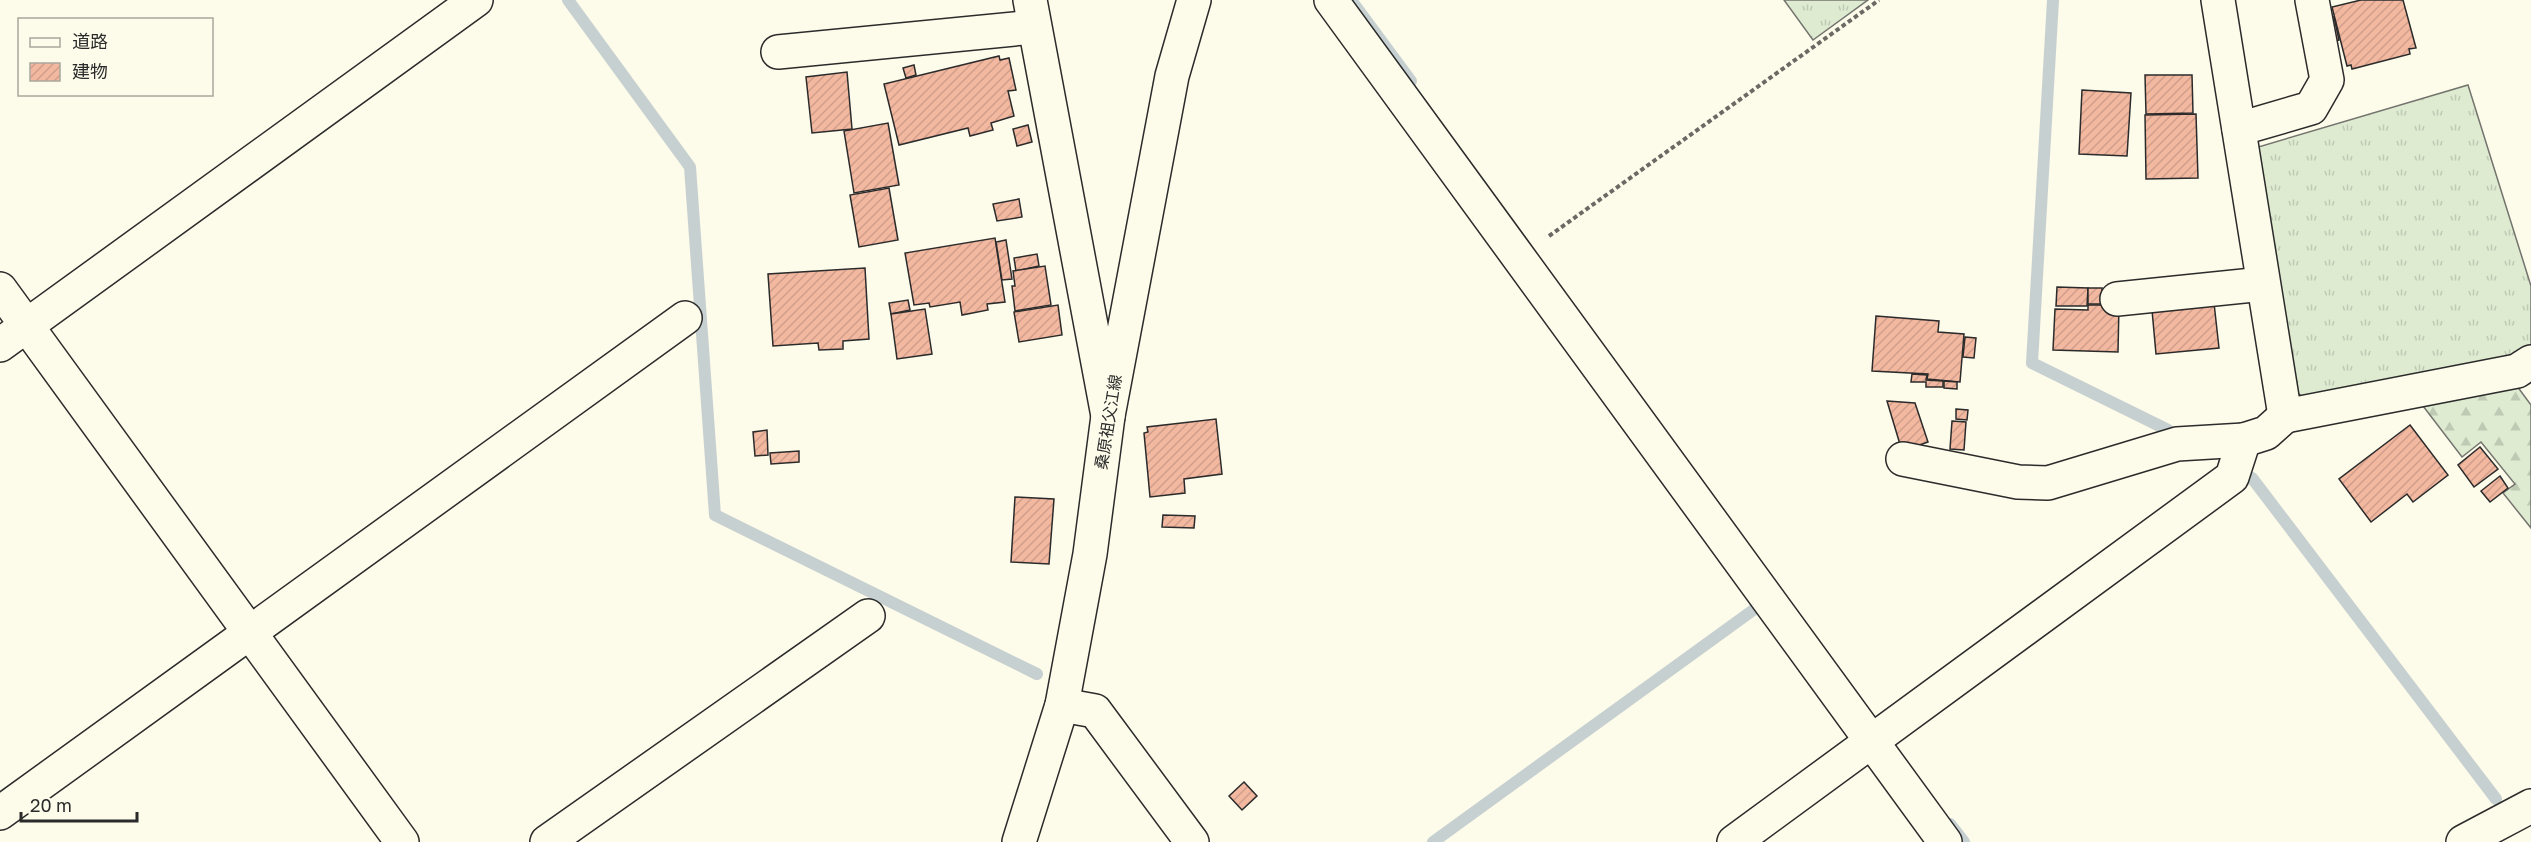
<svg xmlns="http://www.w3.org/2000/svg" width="2531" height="842" viewBox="0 0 2531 842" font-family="'Golos Text','Noto Sans JP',sans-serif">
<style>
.grass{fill:url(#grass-tufts);stroke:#74746e;stroke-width:1.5}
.forest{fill:url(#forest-firs);stroke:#74746e;stroke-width:1.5}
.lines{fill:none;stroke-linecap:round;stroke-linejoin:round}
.stream{stroke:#c7d0d0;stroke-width:12}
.building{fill:url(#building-hatch);stroke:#2b2b2b;stroke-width:1.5}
.minor-casing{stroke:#2b2b2b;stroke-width:36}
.major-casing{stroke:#2b2b2b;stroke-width:36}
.path{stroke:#6a6964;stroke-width:4;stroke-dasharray:4.5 3;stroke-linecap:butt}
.minor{stroke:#fdfbea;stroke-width:33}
.major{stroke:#fdfbea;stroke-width:33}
.labels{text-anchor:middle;stroke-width:4.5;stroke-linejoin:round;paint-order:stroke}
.street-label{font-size:16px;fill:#2b2b2b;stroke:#fdfbea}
</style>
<defs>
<pattern id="grass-tufts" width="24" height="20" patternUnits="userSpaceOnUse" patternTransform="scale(1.5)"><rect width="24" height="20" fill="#deebd1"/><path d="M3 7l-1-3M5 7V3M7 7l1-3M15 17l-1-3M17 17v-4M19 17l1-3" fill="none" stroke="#bfcab4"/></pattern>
<pattern id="forest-firs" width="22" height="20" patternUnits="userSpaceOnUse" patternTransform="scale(1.5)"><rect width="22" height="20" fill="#deebd1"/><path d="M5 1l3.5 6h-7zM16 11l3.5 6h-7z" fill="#bfcab4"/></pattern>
<pattern id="building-hatch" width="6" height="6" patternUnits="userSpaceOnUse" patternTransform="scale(1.5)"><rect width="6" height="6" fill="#f2b8a0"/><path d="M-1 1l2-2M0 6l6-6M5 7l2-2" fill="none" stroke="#d09e8a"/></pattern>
</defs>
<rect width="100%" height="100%" fill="#fdfbea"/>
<g class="grass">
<polygon points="1784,0 1868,0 1813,40"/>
<polygon points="2468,85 2531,286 2531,350 2498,368 2305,398 2290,388 2255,148"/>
</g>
<polygon class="forest" points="2514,382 2531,405 2531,528 2503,493 2515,484 2481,442 2462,457 2420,402 2500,391"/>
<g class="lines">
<g class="stream">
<polyline points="568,0 690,167 715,515 1037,674"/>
<polyline points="1351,0 1411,81"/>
<polyline points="2053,0 2032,363 2168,430"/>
<polyline points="2252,478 2496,799"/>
<polyline points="1950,824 1964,842"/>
<polyline points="1433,842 1756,608"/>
</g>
</g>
<g class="building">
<polygon points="2361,0 2403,0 2416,48 2409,49 2410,54 2352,69 2351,65 2347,66 2332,7"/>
<polygon points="2334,17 2339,40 2333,42 2326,19"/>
<polygon points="999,56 1000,60 1009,58 1016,90 1008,91 1014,116 991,123 993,130 970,136 968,128 899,145 884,84"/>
<polygon points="914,65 916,75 906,78 903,68"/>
<polygon points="847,72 852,129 812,133 806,77"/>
<polygon points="2145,75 2192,75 2193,113 2146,114"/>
<polygon points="2082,90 2131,93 2127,156 2079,154"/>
<polygon points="2196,114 2198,178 2146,179 2145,115"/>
<polygon points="888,123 899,185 854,193 844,131"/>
<polygon points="1028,125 1032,142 1017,146 1013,129"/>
<polygon points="889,188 898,240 859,247 850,195"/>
<polygon points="1019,199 1022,217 997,221 993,204"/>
<polygon points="995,238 1005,302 987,304 988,310 962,315 960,302 930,307 929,303 914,305 905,253"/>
<polygon points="1006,240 1012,279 1002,280 996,242"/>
<polygon points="1037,254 1039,266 1016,271 1014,258"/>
<polygon points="1045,266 1051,305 1015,311 1012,286 1015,286 1013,271"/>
<polygon points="865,268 869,339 843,341 843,349 819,350 818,343 773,346 768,274"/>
<polygon points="2057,287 2088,288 2087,306 2056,306"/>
<rect x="2088" y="288" width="14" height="16"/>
<polygon points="908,300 910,310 891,314 889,303"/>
<polygon points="2214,303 2219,348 2156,354 2152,310"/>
<polygon points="1058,305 1062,335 1019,342 1014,312"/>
<polygon points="2088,305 2119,305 2118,352 2053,350 2055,309 2088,310"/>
<polygon points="925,309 932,354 897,359 891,314"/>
<polygon points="1876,316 1939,321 1938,332 1964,334 1960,382 1927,379 1928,374 1872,371"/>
<polygon points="1965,337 1976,338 1974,358 1963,357"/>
<polygon points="1912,374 1927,375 1926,380 1943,381 1943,387 1926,387 1926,382 1911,382"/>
<polygon points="1944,381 1957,382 1957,389 1944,388"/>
<polygon points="1887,401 1915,403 1928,442 1902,451"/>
<polygon points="1956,409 1968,410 1967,420 1956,419"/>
<polygon points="1216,419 1222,474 1184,479 1185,493 1150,497 1144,433 1148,432 1147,427"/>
<polygon points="1952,421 1966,422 1964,450 1950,449"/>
<polygon points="2410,425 2448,475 2413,502 2407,494 2371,522 2339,479"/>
<polygon points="767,430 768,455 755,456 753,432"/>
<polygon points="2480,447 2498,469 2474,487 2458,465"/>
<polygon points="799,451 799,462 771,464 770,453"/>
<polygon points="2500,476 2508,488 2490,502 2481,491"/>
<polygon points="1015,497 1054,499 1049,564 1011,562"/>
<polygon points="1163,515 1195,516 1194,528 1162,527"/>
<polygon points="1244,782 1257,796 1242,810 1229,796"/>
</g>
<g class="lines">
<g class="minor-casing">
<g id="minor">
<polyline points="1030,0 1108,416"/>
<polyline points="1331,0 1945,842"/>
<polyline points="2218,0 2285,416 2517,371 2531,362"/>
<polyline points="778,52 1034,27"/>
<polyline points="2239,129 2311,108 2327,80 2312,0"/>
<polyline points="0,289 402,842"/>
<polyline points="2117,299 2263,284"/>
<polyline points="0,345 476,0"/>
<polyline points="1903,459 2018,482 2048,483 2177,444 2244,440"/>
<polyline points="1062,705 1095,711 1192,842"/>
<polyline points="0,813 685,318"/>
<polyline points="547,842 868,616"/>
<polyline points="1734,842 2232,477 2244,440 2266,433 2285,416"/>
<polyline points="2463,842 2531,806"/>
</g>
</g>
<g class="major-casing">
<polyline id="major" points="1019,842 1062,705 1090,554 1108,416 1172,76 1194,0"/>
</g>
<polyline class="path" points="1549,236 1879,0"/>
<use href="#minor" class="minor"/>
<use href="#major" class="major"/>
</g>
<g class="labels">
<g class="street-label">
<text transform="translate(1108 422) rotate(-81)" y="6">桑原祖父江線</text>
</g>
</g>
<rect x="18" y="18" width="195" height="78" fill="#fdfbea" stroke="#a9a89e" stroke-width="1.5"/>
<rect x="30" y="38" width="30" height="9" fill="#fdfbea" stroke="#a9a89e" stroke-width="1.5"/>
<text x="72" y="48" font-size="18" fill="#2b2b2b">道路</text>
<rect x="30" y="63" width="30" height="18" fill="url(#building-hatch)" stroke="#a9a89e" stroke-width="1.5"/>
<text x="72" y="78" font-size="18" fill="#2b2b2b">建物</text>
<path d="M21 812v9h116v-9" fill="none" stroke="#2b2b2b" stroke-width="3"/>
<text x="30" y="812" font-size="18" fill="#2b2b2b" stroke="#fdfbea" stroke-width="4.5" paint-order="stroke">20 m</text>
</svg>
